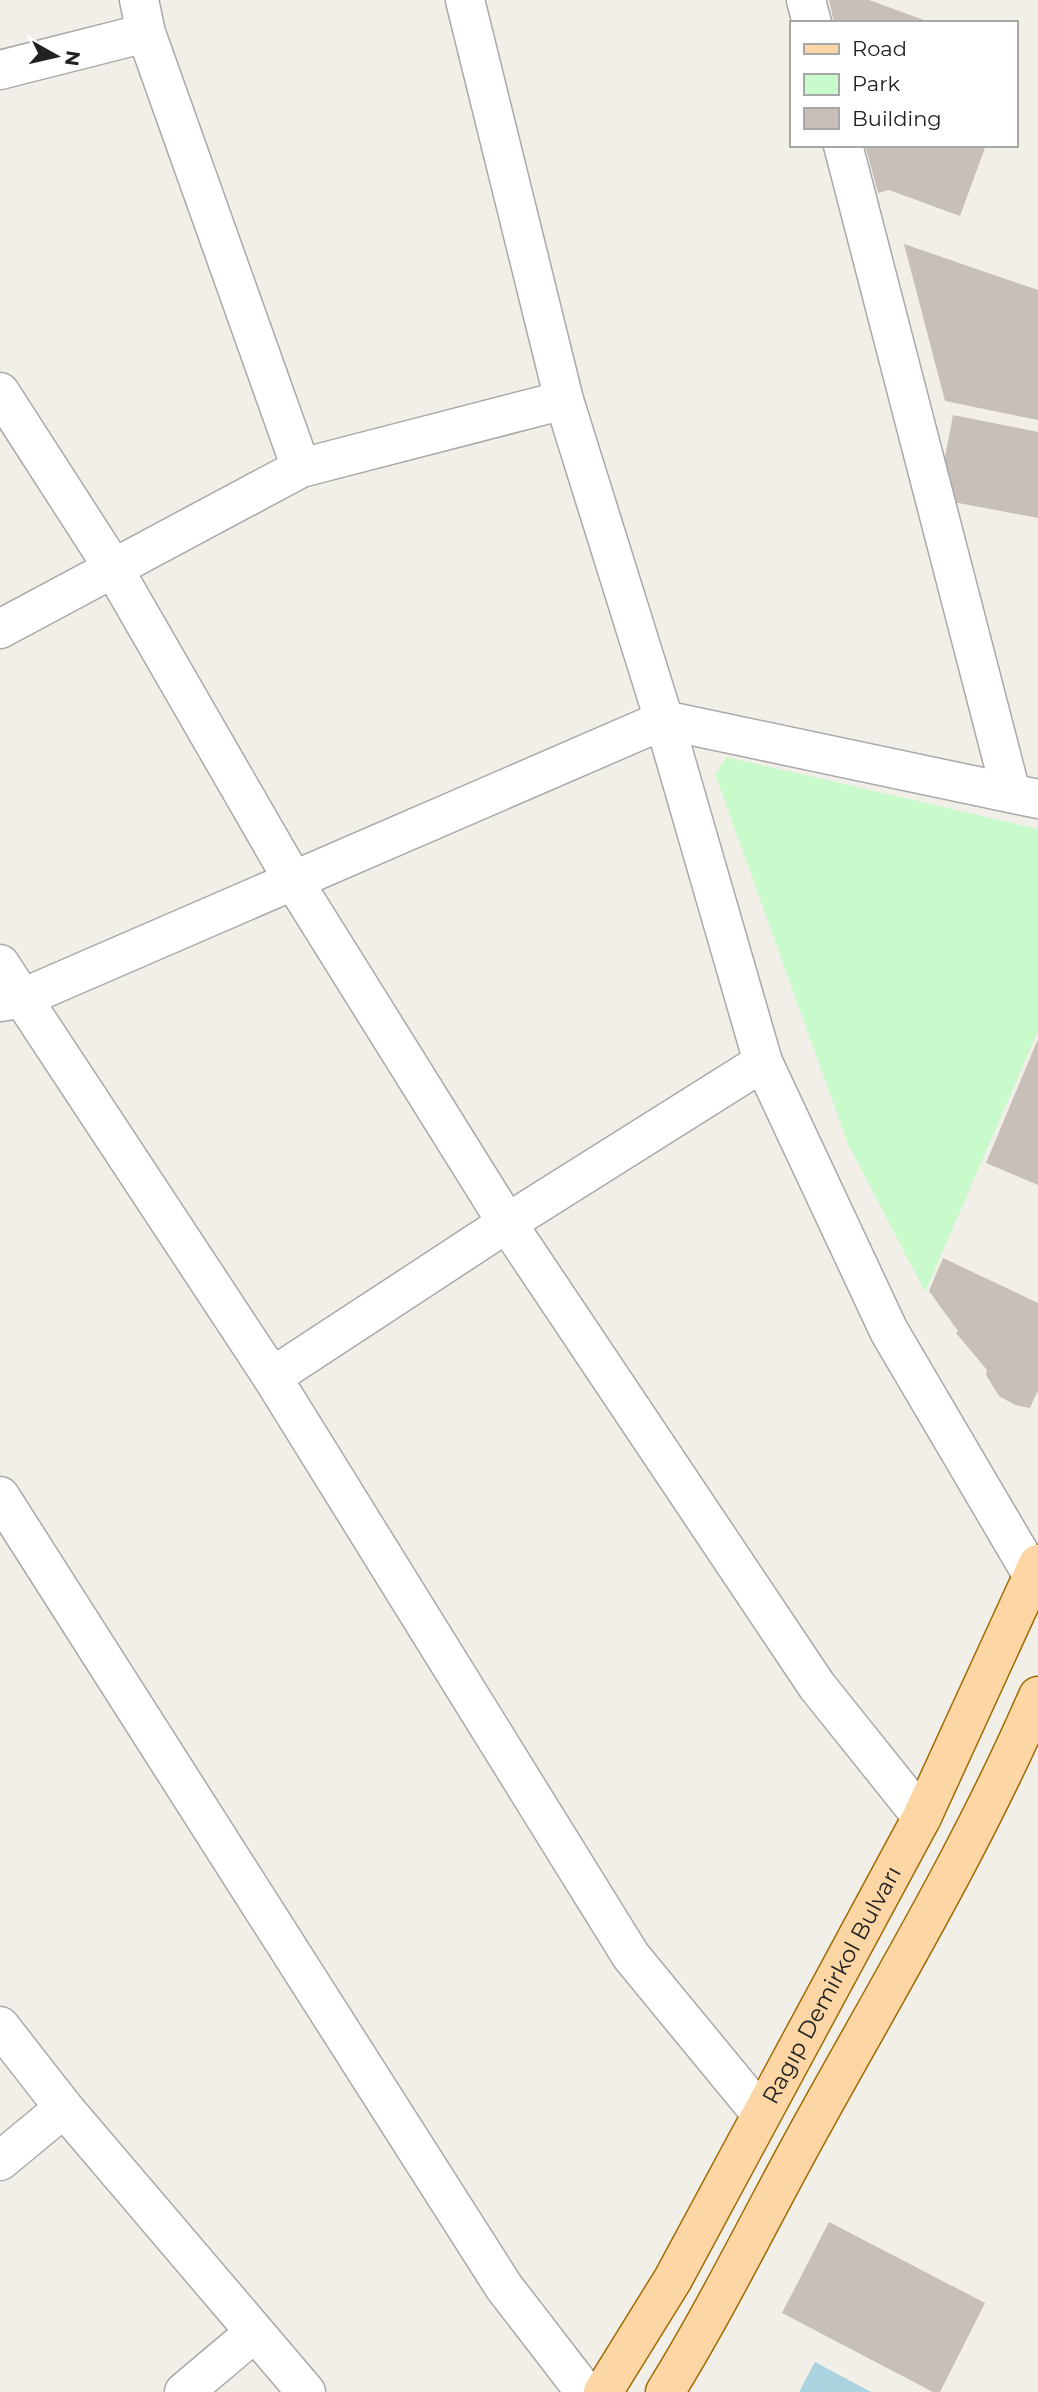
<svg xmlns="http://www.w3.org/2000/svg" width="1038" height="2392" viewBox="0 0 1038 2392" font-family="Montserrat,sans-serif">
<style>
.park{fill:#c8facc}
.water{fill:#aad3df}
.building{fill:#c7bfb8}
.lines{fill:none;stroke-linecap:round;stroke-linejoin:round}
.minor-casing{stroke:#a9a9a9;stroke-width:41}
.major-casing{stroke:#a06b00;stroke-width:41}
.minor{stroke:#fff;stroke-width:38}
.major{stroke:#fcd6a4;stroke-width:38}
.labels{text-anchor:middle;stroke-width:6;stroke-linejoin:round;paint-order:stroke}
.street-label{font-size:23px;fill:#222;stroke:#fff}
</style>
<rect width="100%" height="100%" fill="#f2efe9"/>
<polygon class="park" points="727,757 1038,829 1038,1031 925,1292 848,1144 715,774"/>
<polygon class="water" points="815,2362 871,2392 799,2392"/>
<g class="building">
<polygon points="829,0 869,0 932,23 834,23"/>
<polygon points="865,145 986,145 960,216 889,190 878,193"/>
<polygon points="904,244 1038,290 1038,420 945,401"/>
<polygon points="953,415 1038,432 1038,518 937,499"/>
<polygon points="1038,1039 1038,1185 986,1163"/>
<polygon points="943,1258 1038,1303 1038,1390 1030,1408 1015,1405 999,1396 986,1375 987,1370 956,1333 958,1331 929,1291"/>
<polygon points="829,2222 985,2303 940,2392 933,2392 782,2313"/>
</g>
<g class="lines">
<g class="minor-casing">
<g id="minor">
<polyline points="139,0 146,33 301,468"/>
<polyline points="465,0 564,400 664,720 763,1062 889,1331 1033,1576"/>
<polyline points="806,0 812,23"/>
<polyline points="0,70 146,33"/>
<polyline points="843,145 1011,793"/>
<polyline points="0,392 112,566 293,880 507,1223 817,1686 922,1817"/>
<polyline points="0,629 301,468 564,400"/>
<polyline points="0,964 272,1377 631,1956 761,2114"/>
<polyline points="0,1002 20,999 664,720 1038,799"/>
<polyline points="272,1377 507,1223 763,1062"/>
<polyline points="0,1496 504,2287 585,2392"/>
<polyline points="0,2026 64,2108 306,2392"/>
<polyline points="0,2161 64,2108"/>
<polyline points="184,2392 254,2333"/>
</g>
</g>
<g class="major-casing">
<g id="major">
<path id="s1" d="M 603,2392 L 673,2279 L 922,1817 L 1038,1564"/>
<path d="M 665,2392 C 720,2303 765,2209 816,2118 C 893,1979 975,1842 1038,1696"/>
</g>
</g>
<use href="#minor" class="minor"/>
<use href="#major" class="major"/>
</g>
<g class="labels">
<g class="street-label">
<text dy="8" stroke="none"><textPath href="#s1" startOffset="467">Ragıp Demirkol Bulvarı</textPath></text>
</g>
</g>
<rect x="790" y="21" width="228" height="126" fill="#ffffff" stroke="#a7a7a7" stroke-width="2"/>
<rect x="804" y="44" width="35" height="10" fill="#fcd6a4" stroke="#a7a7a7" stroke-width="2"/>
<text x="852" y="56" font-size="21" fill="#222222">Road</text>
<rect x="804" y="74" width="35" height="21" fill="#c8facc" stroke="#a7a7a7" stroke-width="2"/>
<text x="852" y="91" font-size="21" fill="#222222">Park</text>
<rect x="804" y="108" width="35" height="21" fill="#c7bfb8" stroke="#a7a7a7" stroke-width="2"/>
<text x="852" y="126" font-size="21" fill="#222222">Building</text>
<g transform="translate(56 56) rotate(98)" stroke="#ffffff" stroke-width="5" paint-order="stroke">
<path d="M0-5L12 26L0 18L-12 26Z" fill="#222222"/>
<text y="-10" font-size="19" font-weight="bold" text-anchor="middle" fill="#222222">N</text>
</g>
</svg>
